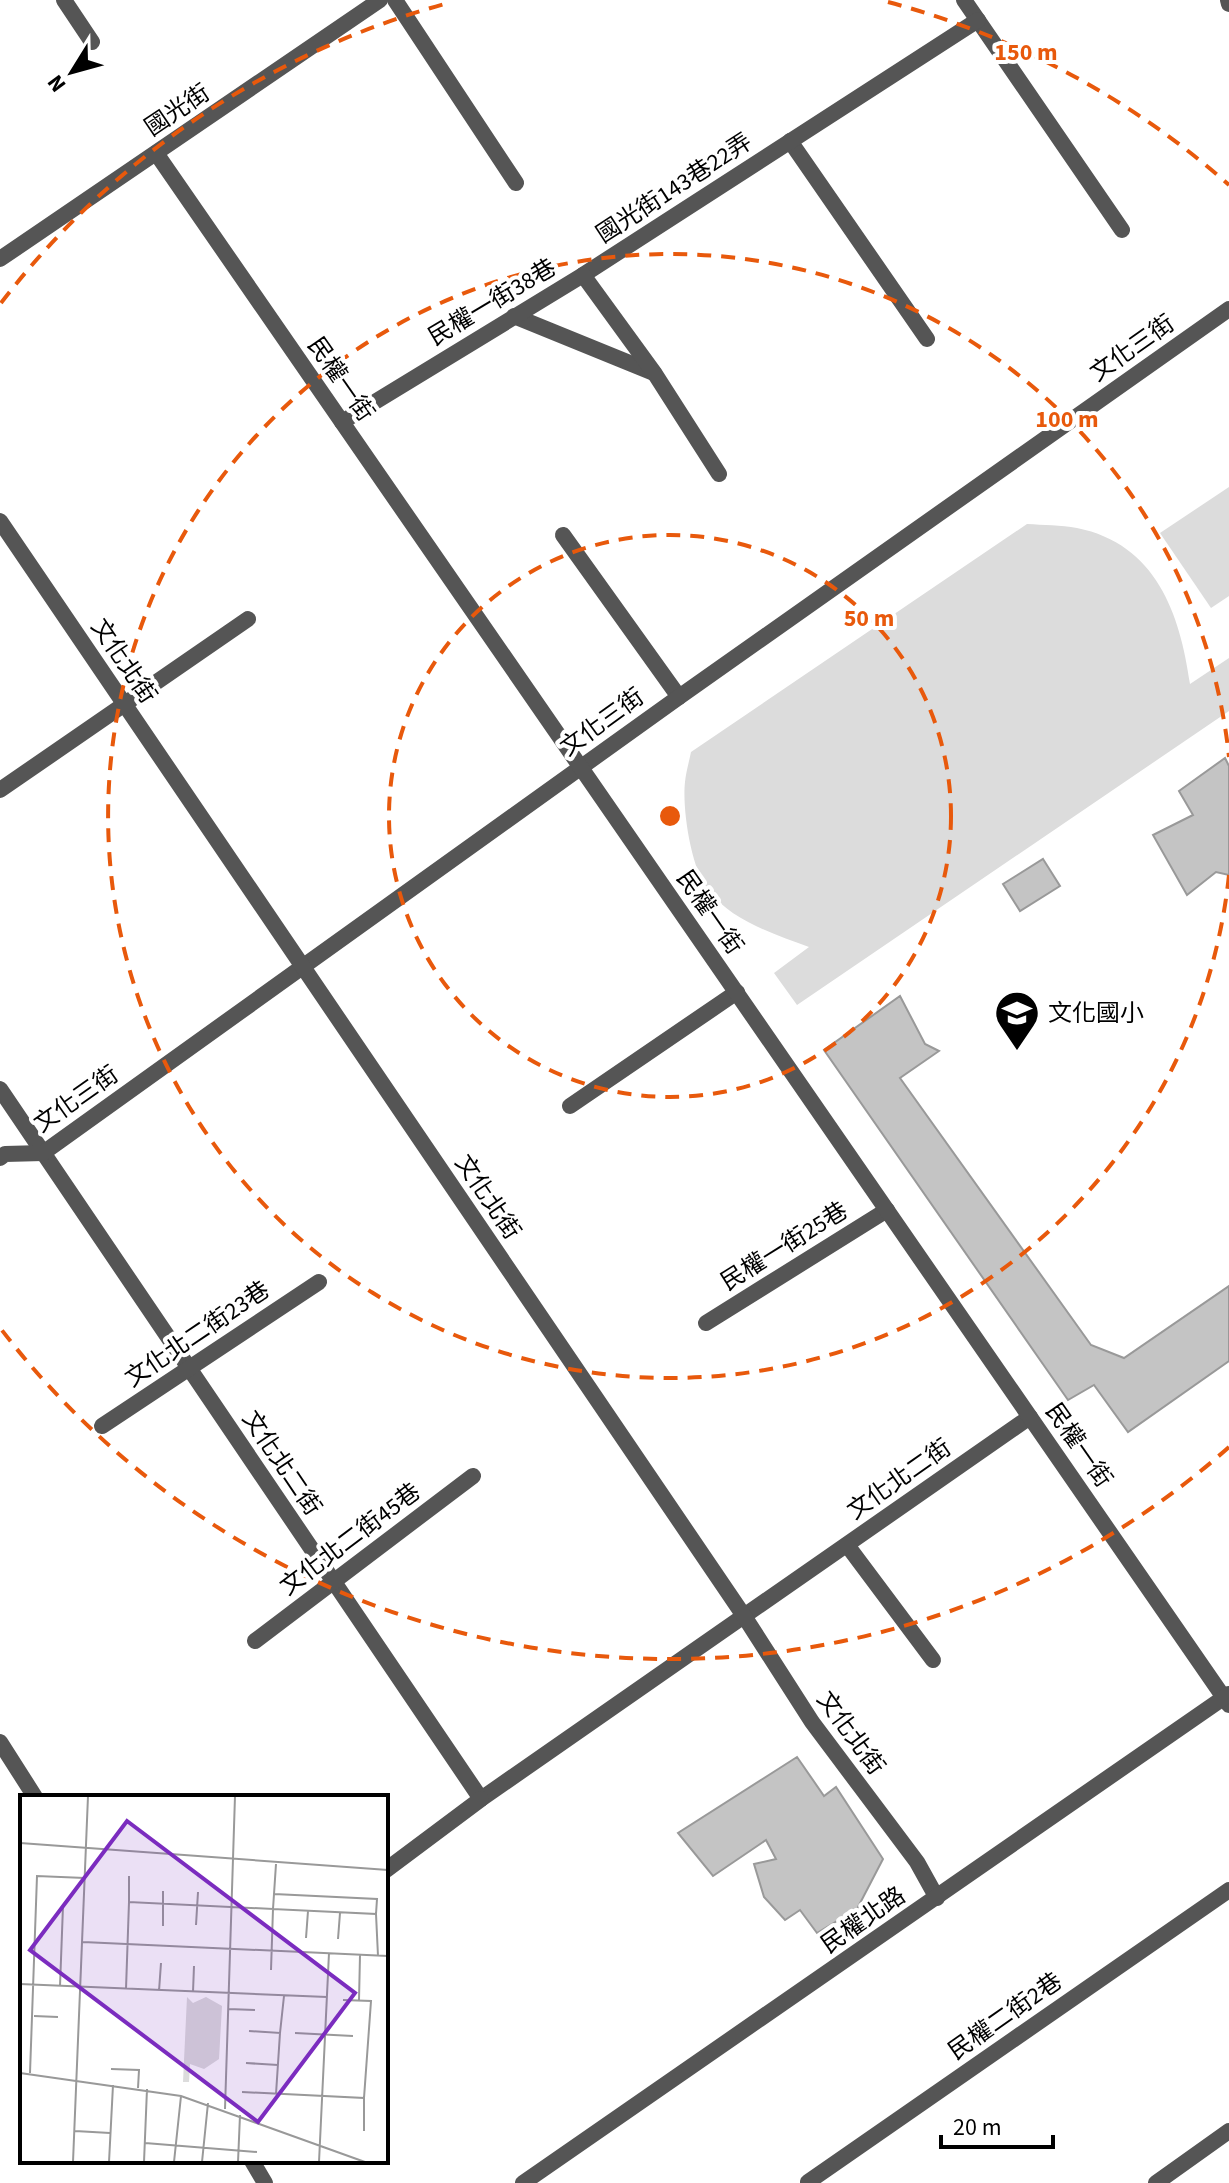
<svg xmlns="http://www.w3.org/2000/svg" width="1229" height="2183" viewBox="0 0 1229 2183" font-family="'Source Sans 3','Noto Sans TC',sans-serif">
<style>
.green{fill:#dcdcdc}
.building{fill:#c4c4c4;stroke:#999;stroke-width:2}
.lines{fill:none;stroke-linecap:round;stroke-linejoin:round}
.service{stroke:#555;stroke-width:16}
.minor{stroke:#555;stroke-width:16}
.ring{fill:none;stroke:#e8590c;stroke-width:4;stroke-dasharray:14 10}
.labels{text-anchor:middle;stroke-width:8;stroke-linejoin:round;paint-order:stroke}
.street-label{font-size:24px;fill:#000;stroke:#fff}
.poi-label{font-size:24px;fill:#000;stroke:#fff;text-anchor:start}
.inset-road{fill:none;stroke:#999;stroke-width:2}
.view{fill:#7b2cbf;fill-opacity:0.15;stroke:#7b2cbf;stroke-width:4}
.inset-edge{fill:none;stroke:#000;stroke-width:4}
.centre{fill:#e8590c;stroke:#fff;stroke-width:4}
.ring-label{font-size:24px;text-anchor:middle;font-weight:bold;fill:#e8590c;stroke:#fff;stroke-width:8;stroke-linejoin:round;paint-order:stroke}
</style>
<rect width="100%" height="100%" fill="#fff"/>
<g class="green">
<polygon points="1229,487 1229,596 1211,608 1160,533"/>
<path d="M 1027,524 C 1043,525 1061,525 1077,528 C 1156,544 1180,613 1190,684 L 1229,658 L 1229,711 L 797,1005 L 774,973 L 809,947 C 774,934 732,921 708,890 C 691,868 682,809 685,782 C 686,772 689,762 691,752 Z"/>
</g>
<g class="building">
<polygon points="1225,758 1229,766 1229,875 1216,872 1187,895 1153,835 1193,815 1179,791"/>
<polygon points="1043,859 1060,886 1020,911 1003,884"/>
<polygon points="900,996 925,1044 939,1051 900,1078 1091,1345 1124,1358 1229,1286 1229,1361 1128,1432 1094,1385 1068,1400 824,1050"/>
<polygon points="797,1757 824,1796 836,1787 883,1859 857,1909 817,1933 800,1910 785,1920 764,1897 754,1864 776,1859 766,1840 713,1876 678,1833"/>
</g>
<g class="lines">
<g class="service">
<polyline points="64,0 92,42"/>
<polyline points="395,0 516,183"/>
<polyline points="964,0 1122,230"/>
<polyline points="790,141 927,339"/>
<polyline points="583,275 978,20"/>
<polyline points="514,316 654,373"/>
<polyline points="342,422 583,275 655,374 719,474"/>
<polyline points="563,535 679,697"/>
<polyline points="0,790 248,619"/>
<polyline points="0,1089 481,1799 1030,1417"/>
<polyline points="570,1106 737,992"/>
<polyline points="0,1158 5,1154 43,1153 679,697 1229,309"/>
<polyline points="706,1323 887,1210"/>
<polyline points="102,1426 319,1282"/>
<polyline points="847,1545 933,1660"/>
<polyline points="255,1641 473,1476"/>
<polyline points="386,1870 481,1799"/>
<polyline points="808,2182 1229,1890"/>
<polyline points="1156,2183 1229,2131"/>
</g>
<g class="minor">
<polyline points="1228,0 1229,4"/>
<polyline points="156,153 1229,1705"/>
<polyline points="0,259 380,0"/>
<polyline points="0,521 744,1616 812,1722 917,1862 937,1898"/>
<polyline points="0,1742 35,1797"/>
<polyline points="252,2161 265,2183"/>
<polyline points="523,2183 1229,1694"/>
</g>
</g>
<g class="ring">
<circle cx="670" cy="816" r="281"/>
<path d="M1229 875A562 562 0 1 1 1229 757"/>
<path d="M1229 1447A843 843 0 0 1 1 1329M1 303A843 843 0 0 1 452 2M888 2A843 843 0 0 1 1229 185"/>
</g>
<defs>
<g id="school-pin" transform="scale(2.3)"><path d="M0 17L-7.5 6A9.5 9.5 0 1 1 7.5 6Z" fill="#000" stroke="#fff"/><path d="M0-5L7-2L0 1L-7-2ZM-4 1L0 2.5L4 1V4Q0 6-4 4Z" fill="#fff"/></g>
</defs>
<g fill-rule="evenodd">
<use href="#school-pin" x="1017" y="1013"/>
</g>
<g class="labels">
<g class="street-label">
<text transform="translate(177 110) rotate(-34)" y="8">國光街</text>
<text transform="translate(674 188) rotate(-33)" y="8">國光街143巷22弄</text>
<text transform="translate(492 302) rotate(-31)" y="8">民權一街38巷</text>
<text transform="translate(1132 348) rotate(-35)" y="8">文化三街</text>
<text transform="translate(341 379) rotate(55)" y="8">民權一街</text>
<text transform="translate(124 661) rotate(56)" y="8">文化北街</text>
<text transform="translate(602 722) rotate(-36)" y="8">文化三街</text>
<text transform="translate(710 912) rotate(55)" y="8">民權一街</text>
<text transform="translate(76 1099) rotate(-35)" y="8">文化三街</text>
<text transform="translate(488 1197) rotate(56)" y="8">文化北街</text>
<text transform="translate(784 1246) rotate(-32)" y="8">民權一街25巷</text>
<text transform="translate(197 1334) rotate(-34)" y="8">文化北二街23巷</text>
<text transform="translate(1079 1445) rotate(55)" y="8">民權一街</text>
<text transform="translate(282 1463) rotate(56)" y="8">文化北二街</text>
<text transform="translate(899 1479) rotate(-35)" y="8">文化北二街</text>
<text transform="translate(350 1539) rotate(-37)" y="8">文化北二街45巷</text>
<text transform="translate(851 1733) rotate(54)" y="8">文化北街</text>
<text transform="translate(863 1920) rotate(-35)" y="8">民權北路</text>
<text transform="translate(1005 2016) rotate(-35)" y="8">民權二街2巷</text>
</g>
<g class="poi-label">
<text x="1048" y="1021">文化國小</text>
</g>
</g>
<g transform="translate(20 1795)">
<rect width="368" height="368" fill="#fff"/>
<path d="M 167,202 L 173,208 L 186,202 L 202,211 L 199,264 L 184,274 L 170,269 L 169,287 L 163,287 Z" fill="#dcdcdc"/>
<path class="inset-road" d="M 0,48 L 368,75M 143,96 L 143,131M 254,99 L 357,104 L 356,119M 109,107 L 109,81M 176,130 L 178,97M 286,143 L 288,116M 318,144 L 320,118M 63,147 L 368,161M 251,175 L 253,114 L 356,119 L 358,161M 0,189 L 307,202M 40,191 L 43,111M 106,194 L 109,107 L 253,114 L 256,69M 139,196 L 141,168M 173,197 L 174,171M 323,205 L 351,206 L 344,303M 339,205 L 340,160M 208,214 L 235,215M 14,221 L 38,222M 229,236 L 260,238 L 264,201M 275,238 L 333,241M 226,268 L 258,270M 91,274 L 119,275 L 118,293M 0,278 L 161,301 L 345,367M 10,278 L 17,81 L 65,83M 222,297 L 344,303 L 344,336M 256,299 L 260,238M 205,314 L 215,1M 55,336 L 90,338M 125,348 L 237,357M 53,367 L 68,1M 89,367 L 93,290M 124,367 L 127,294M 154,367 L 161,301M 182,367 L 188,308M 218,367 L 220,320M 299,367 L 309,158"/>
<path class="view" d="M 107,26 L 335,198 L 238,327 L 10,155 Z"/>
<rect width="368" height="368" class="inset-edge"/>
</g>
<circle cx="670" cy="816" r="12" class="centre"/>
<g class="ring-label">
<text x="1026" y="60">150 m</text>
<text x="1067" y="427">100 m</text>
<text x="869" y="626">50 m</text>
</g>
<g transform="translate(72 72) rotate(233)" stroke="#ffffff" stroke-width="6" paint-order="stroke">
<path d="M0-6L14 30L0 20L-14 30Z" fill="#000000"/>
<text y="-12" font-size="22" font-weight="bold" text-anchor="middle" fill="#000000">N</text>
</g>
<path d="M941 2135v12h112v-12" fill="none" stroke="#000000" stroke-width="4"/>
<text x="953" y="2135" font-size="24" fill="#000000" stroke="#ffffff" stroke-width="6" paint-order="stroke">20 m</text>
</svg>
